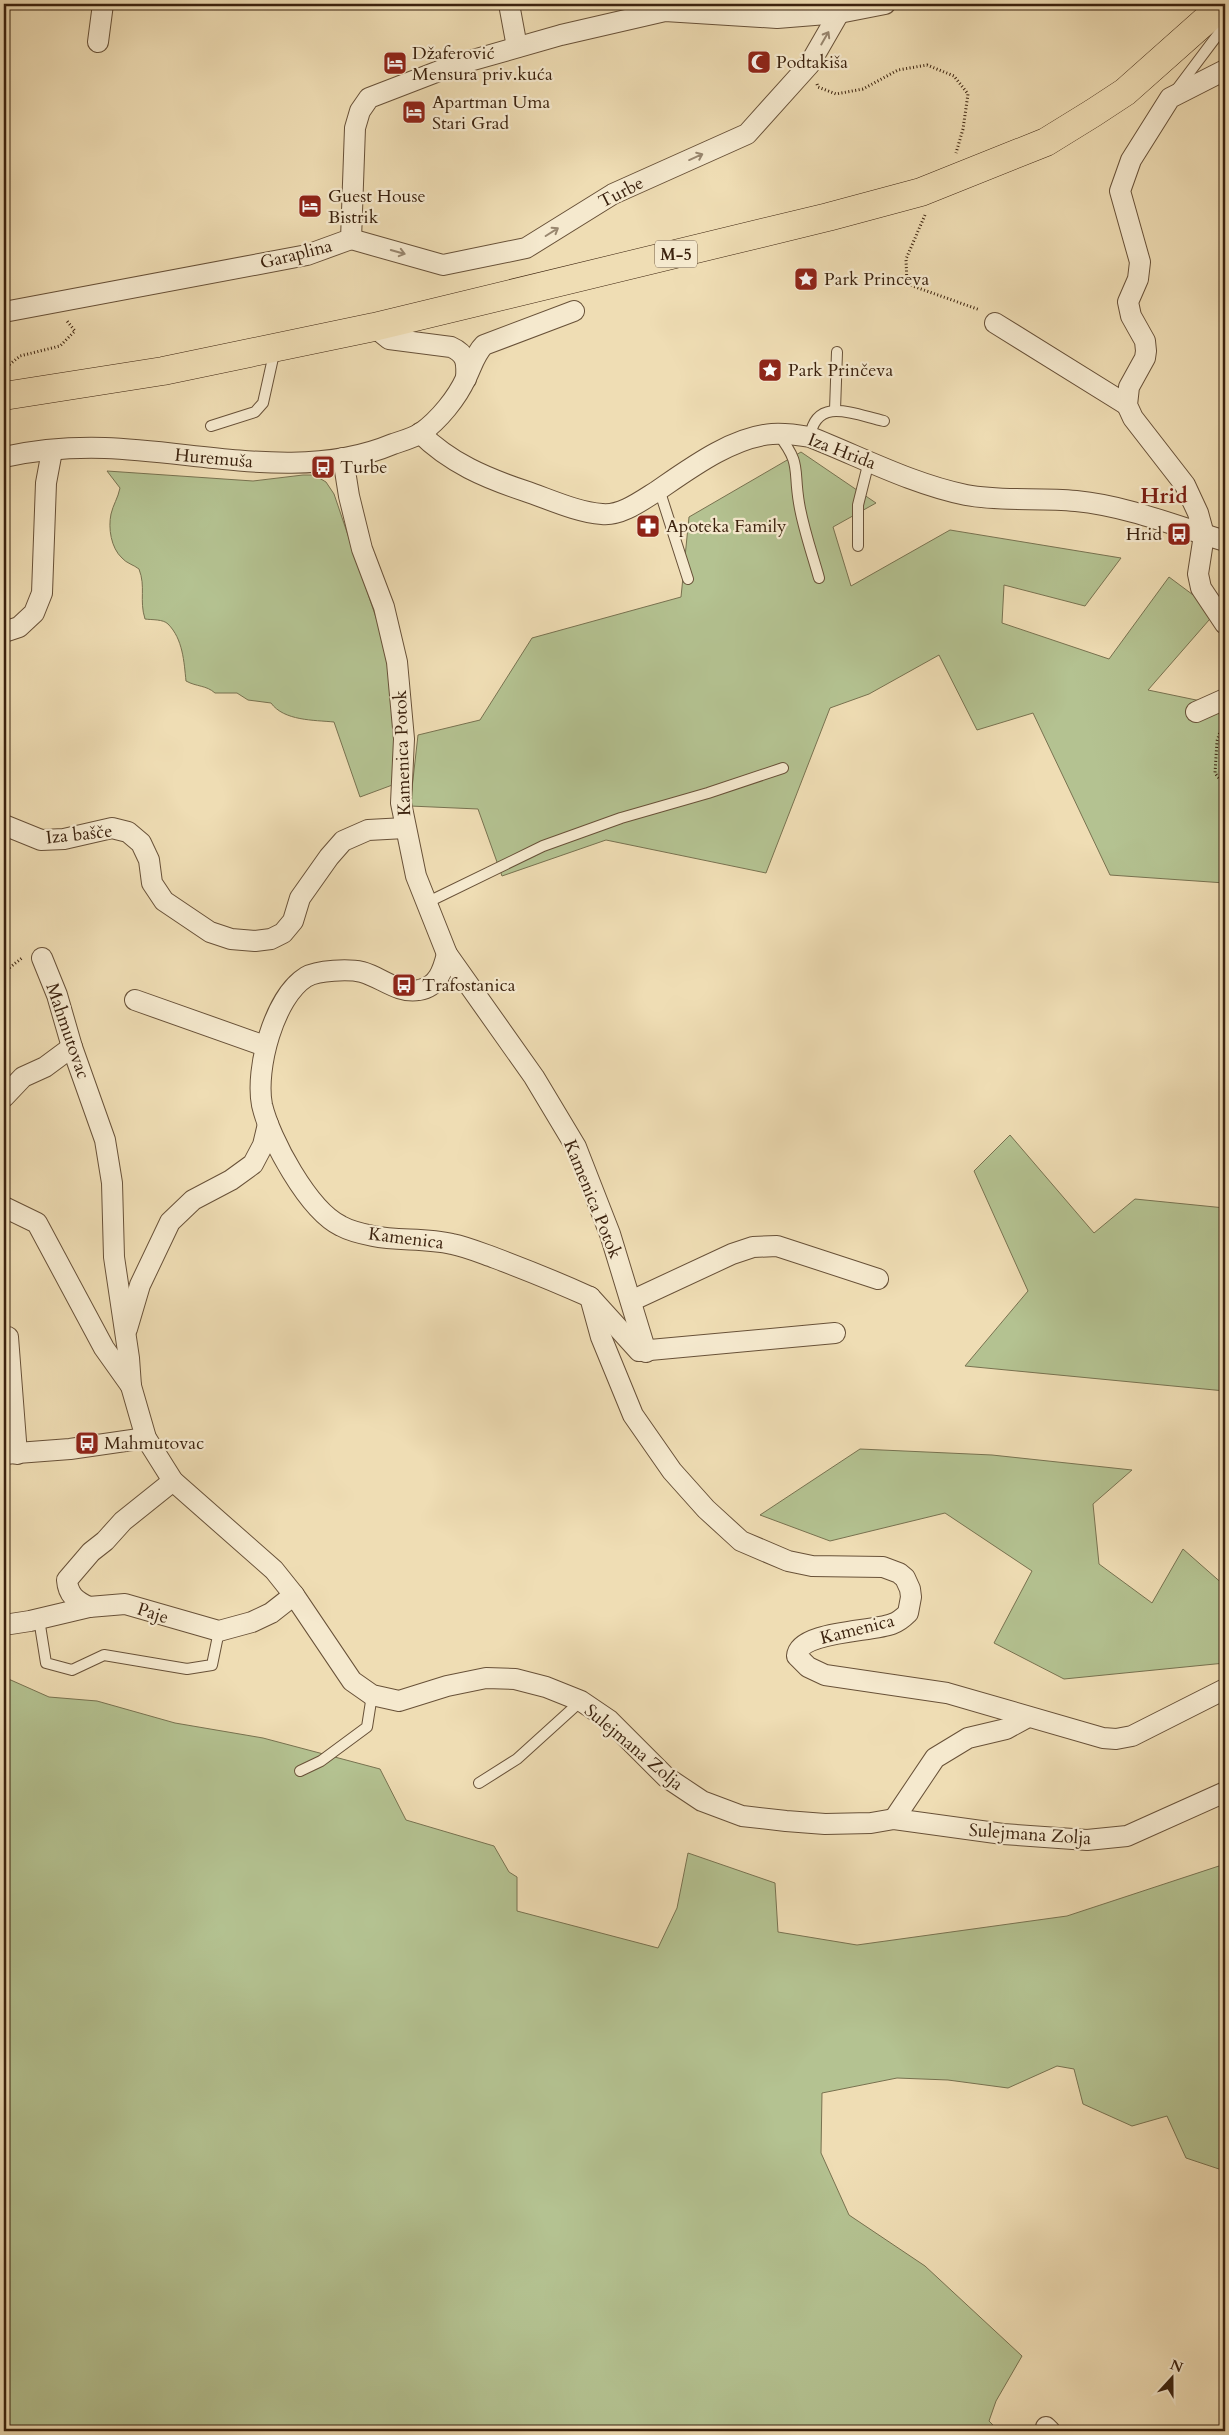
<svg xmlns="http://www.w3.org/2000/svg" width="1229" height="2435" viewBox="0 0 1229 2435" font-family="Cardo,serif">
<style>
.green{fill:#b4c291;stroke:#787250}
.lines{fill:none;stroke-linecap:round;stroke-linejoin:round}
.lane-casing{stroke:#685138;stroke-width:12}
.street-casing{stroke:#685138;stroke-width:22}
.primary-casing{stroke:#3b220e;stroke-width:29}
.path{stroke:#3b220e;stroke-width:3;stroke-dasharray:1 2.5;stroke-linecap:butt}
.lane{stroke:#f5e9ce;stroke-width:10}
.street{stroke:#f5e9ce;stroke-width:20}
.primary{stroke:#efddb4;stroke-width:28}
.oneway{stroke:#98866e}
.labels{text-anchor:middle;stroke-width:4.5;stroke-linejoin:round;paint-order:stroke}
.shield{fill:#f5e9ce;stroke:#735e48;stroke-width:1}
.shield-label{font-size:16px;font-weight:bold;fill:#3b220e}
.poi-label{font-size:18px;fill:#3b220e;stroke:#f5e9ce;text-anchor:start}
.street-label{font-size:18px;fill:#3b220e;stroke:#f5e9ce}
.district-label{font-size:22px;font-weight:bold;fill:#7a1f14;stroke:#f5e9ce}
</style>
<rect width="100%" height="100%" fill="#efddb4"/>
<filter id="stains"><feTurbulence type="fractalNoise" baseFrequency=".004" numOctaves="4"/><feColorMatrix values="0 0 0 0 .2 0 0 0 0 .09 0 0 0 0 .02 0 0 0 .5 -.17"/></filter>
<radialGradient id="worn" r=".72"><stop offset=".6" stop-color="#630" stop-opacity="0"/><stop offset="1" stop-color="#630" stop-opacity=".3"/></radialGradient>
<g class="green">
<polygon points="801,452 876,503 833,527 851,586 950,530 1121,558 1085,606 1004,585 1002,623 1109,659 1169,577 1216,612 1148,690 1225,706 1225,883 1110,875 1033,713 977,730 939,655 869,694 830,708 766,873 606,840 502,876 478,809 410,806 418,735 480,720 532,638 681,597 689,517"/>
<path d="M 107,471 L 253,481 L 303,475 L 314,475 L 326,482 L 334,494 L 384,641 L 394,701 L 395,784 L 360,797 L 334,722 C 314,720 284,721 271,703 L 248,700 L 237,693 L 215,693 C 206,685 197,687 186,681 C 184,662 183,639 168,624 C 163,619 152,620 145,619 C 139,600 146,587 139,569 C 134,565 126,563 122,558 C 111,548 108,528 111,514 C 113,505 118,498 120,488 Z"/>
<polygon points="1010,1135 1094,1233 1135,1199 1225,1208 1225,1391 965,1366 1028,1291 974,1171"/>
<polygon points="860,1449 992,1455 1132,1470 1093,1504 1099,1564 1152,1603 1183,1549 1225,1586 1225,1663 1064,1679 994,1643 1032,1571 945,1513 830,1541 760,1515"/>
<polygon points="4,1677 49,1697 97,1701 175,1723 263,1738 380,1769 406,1820 494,1846 509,1872 517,1877 517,1911 658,1948 677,1908 688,1853 775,1883 778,1932 857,1945 1067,1916 1225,1864 1225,2171 1186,2158 1167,2116 1132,2126 1083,2104 1074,2069 1057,2066 1008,2088 948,2080 897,2078 822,2093 821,2153 849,2215 925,2266 1022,2356 996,2401 989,2421 999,2431 4,2431"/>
</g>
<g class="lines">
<g class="lane-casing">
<g id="lane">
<polyline points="1177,89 1225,25"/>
<polyline points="835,410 837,352"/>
<polyline points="211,426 255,412 263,403 275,349"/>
<path d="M 778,434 C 802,465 793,468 799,503 C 803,528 812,553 819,578"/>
<path d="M 810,437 C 816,395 856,415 884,421"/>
<polyline points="659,489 688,579"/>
<polyline points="858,546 858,505 869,461"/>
<polyline points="426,903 543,846 621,818 708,793 783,768"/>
<polyline points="39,1619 46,1663 72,1670 104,1655 187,1669 212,1665 219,1631"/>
<polyline points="300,1771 321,1761 367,1727 372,1695"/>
<polyline points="479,1783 517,1759 581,1701"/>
</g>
</g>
<g class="street-casing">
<g id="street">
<polyline points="509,4 517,47"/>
<polyline points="98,42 103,4"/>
<polyline points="1225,70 1170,98 1131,160 1120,191 1140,262 1138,279 1128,302 1131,316 1145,341 1146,351 1145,358 1129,387 1127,405 1133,418 1185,485 1198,513 1204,535 1198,574 1201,588 1225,624"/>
<polyline points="351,239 443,265 526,248 613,194 747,134 809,65 839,13"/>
<polyline points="4,312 307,255 351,239 355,128 360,111 369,98 452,66 561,35 665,11 777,18 839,13 885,4"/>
<polyline points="995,323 1127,405"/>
<path d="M 374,327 L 389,339 L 451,347 C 467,354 467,363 466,379"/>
<path d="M 420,433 C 450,463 486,478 525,491 C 549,499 576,512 602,514 C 621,516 641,501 657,491 C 689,469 732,437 772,434 C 784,433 798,435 810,437 C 861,457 912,484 966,495 C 1003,502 1039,497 1076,501 C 1127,506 1176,526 1225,541"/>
<path d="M 4,457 C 36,450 72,447 105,448 C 198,451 303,482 393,444 C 402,441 413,438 421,433 C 439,420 457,398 466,378 C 472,366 475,354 484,345 L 574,311"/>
<polyline points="343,458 349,496 362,549 384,607 397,662 404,739 401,803 416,876 447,954 534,1077 576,1147 610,1234 646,1352"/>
<polyline points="4,632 19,627 34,613 42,593 46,483 52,451"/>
<polyline points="1196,712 1225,699"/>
<polyline points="4,825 41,840 64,839 112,828 128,832 141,843 149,860 152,883 164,901 210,932 231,939 255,941 271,939 283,933 293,921 300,898 329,857 343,841 368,830 405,828"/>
<path d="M 447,954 C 443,970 438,987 419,990 C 398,994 381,977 362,972 C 349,969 318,970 306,977 C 274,997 255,1069 262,1105 C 270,1139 308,1210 341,1226 C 350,1231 363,1234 373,1236 C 397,1241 426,1238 452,1244 C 467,1247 481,1253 495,1258 C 527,1270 559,1283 590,1297 L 639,1351 L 835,1333"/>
<polyline points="42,958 57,995 72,1047 105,1140 112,1183 114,1257 129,1358 131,1386 146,1438 173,1481 274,1570 294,1595 352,1681 372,1695 399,1701 447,1686 486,1678 515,1679 546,1687 581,1701 609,1720 666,1777 702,1801 742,1816 786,1821 825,1824 871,1823 894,1819 1003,1834 1087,1840 1127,1836 1225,1792"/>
<polyline points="135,1000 265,1046"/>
<polyline points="4,1097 23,1077 45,1067 72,1047"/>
<polyline points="4,1207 37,1223 104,1348 131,1386"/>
<path d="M 590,1297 L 601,1337 L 633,1415 L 672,1471 L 706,1509 L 741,1541 L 788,1561 L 812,1566 L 883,1567 L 899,1573 L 905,1578 L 910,1589 L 911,1597 L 908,1613 C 903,1618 898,1622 892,1624 C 872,1632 799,1631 797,1656 L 808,1667 L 825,1675 L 947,1693 L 1103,1738 L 1116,1739 L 1132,1736 L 1225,1689"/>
<polyline points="631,1301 732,1254 753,1247 777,1246 878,1279"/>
<polyline points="127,1329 140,1285 170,1222 193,1200 231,1180 253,1164 263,1145 268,1124"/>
<polyline points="8,1337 17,1454"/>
<polyline points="4,1454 70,1449 146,1438"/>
<path d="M 89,1607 C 76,1601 68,1595 67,1580 L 91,1552 L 105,1541 L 123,1521 L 173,1481"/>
<polyline points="4,1625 30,1621 89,1607 125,1604 219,1631 252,1622 271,1613 294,1595"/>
<polyline points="894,1819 935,1758 968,1738 1006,1729 1028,1717"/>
<polyline points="1046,2427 1050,2431"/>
</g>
</g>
<g class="primary-casing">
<polyline id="primary" points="4,396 163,371 374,327 828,217 921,192 1046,142 1093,113 1125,92 1224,4"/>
</g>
<g class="path">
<polyline points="817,84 818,87 836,94 863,89 898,70 927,65 954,76 968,94 963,129 956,153"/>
<polyline points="925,215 906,259 907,284 980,310"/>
<polyline points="4,369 20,356 60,346 75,331 67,321"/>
<polyline points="1224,720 1217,741 1215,773 1225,786"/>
<polyline points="4,972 22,958"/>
</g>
<use href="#lane" class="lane"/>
<use href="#street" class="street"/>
<use href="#primary" class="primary"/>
</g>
<defs><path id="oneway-shaft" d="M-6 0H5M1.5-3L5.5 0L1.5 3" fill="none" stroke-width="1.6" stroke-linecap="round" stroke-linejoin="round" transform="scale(1.25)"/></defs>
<g class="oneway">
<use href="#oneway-shaft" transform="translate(825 38) rotate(-60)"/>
<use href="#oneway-shaft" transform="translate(696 157) rotate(-24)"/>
<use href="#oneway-shaft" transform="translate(552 232) rotate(-32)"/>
<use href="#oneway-shaft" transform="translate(398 252) rotate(16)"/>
</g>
<defs>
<g id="mosque-square" transform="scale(1.25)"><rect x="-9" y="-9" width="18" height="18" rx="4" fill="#8f2418" stroke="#f5e9ce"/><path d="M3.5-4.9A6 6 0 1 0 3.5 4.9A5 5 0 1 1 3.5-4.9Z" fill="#fff"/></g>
<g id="hotel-square" transform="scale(1.25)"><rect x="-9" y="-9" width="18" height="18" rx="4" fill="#8f2418" stroke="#f5e9ce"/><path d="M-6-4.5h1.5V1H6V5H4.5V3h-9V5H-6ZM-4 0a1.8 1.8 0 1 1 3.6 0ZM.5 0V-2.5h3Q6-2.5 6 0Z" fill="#fff"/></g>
<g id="sight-square" transform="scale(1.25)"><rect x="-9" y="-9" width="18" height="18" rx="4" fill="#8f2418" stroke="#f5e9ce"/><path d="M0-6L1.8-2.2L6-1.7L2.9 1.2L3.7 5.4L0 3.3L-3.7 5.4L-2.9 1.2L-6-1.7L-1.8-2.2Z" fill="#fff"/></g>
<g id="bus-square" transform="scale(1.25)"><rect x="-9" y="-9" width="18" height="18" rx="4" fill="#8f2418" stroke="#f5e9ce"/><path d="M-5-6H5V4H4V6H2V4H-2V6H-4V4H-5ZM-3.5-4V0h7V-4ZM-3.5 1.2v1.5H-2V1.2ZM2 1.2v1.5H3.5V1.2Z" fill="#fff"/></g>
<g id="pharmacy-square" transform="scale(1.25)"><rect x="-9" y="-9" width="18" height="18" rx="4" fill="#8f2418" stroke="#f5e9ce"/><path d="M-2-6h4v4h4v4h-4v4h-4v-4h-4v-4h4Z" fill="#fff"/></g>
</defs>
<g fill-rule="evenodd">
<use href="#mosque-square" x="759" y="62"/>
<use href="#hotel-square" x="395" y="63"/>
<use href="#hotel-square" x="414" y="112"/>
<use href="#hotel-square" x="310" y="206"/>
<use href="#sight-square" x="806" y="279"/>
<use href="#sight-square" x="770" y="370"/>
<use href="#bus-square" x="323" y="467"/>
<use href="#pharmacy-square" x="648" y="526"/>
<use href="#bus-square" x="1179" y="534"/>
<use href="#bus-square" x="404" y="985"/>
<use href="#bus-square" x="87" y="1443"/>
</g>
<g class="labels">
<rect class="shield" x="655" y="240.5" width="42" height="27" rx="4"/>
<g class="shield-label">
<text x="676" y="260">M-5</text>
</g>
<g class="poi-label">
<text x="412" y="59">Džaferović<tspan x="412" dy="21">Mensura priv.kuća</tspan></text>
<text x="776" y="68">Podtakiša</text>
<text x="432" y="108">Apartman Uma<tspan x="432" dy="21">Stari Grad</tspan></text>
<text x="328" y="202">Guest House<tspan x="328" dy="21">Bistrik</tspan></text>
<text x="824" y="285">Park Princeva</text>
<text x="788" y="376">Park Prinčeva</text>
<text x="340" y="473">Turbe</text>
<text x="666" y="532">Apoteka Family</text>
<text x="1162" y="540" text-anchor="end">Hrid</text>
<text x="422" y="991">Trafostanica</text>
<text x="104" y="1449">Mahmutovac</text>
</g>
<g class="street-label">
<text transform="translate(621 192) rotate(-27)" y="6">Turbe</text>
<text transform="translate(296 254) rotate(-14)" y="6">Garaplina</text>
<text transform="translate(842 451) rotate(21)" y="6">Iza Hrida</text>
<text transform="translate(214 458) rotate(5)" y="6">Huremuša</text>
<text transform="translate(402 753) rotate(-92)" y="6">Kamenica Potok</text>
<text transform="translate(79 834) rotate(-6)" y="6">Iza bašče</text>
<text transform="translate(68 1031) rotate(71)" y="6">Mahmutovac</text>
<text transform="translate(593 1199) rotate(68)" y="6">Kamenica Potok</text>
<text transform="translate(406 1238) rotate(7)" y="6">Kamenica</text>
<text transform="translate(153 1613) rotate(18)" y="6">Paje</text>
<text transform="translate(857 1629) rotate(-14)" y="6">Kamenica</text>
<text transform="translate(634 1747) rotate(40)" y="6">Sulejmana Zolja</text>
<text transform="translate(1030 1834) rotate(4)" y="6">Sulejmana Zolja</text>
</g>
<g class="district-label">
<text x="1164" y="503">Hrid</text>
</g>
</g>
<rect width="1229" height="2435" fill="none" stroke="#efddb4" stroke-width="20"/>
<rect x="5" y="5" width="1219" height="2425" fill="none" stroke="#3b220e" stroke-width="2.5"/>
<rect x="10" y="10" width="1209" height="2415" fill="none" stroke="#3b220e"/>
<g transform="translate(1172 2378) rotate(21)" stroke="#f5e9ce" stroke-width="4" paint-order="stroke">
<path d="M0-4L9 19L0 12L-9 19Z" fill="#3b220e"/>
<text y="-8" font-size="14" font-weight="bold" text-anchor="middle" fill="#3b220e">N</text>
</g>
<rect width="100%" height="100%" filter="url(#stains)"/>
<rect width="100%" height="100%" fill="url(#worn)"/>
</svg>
